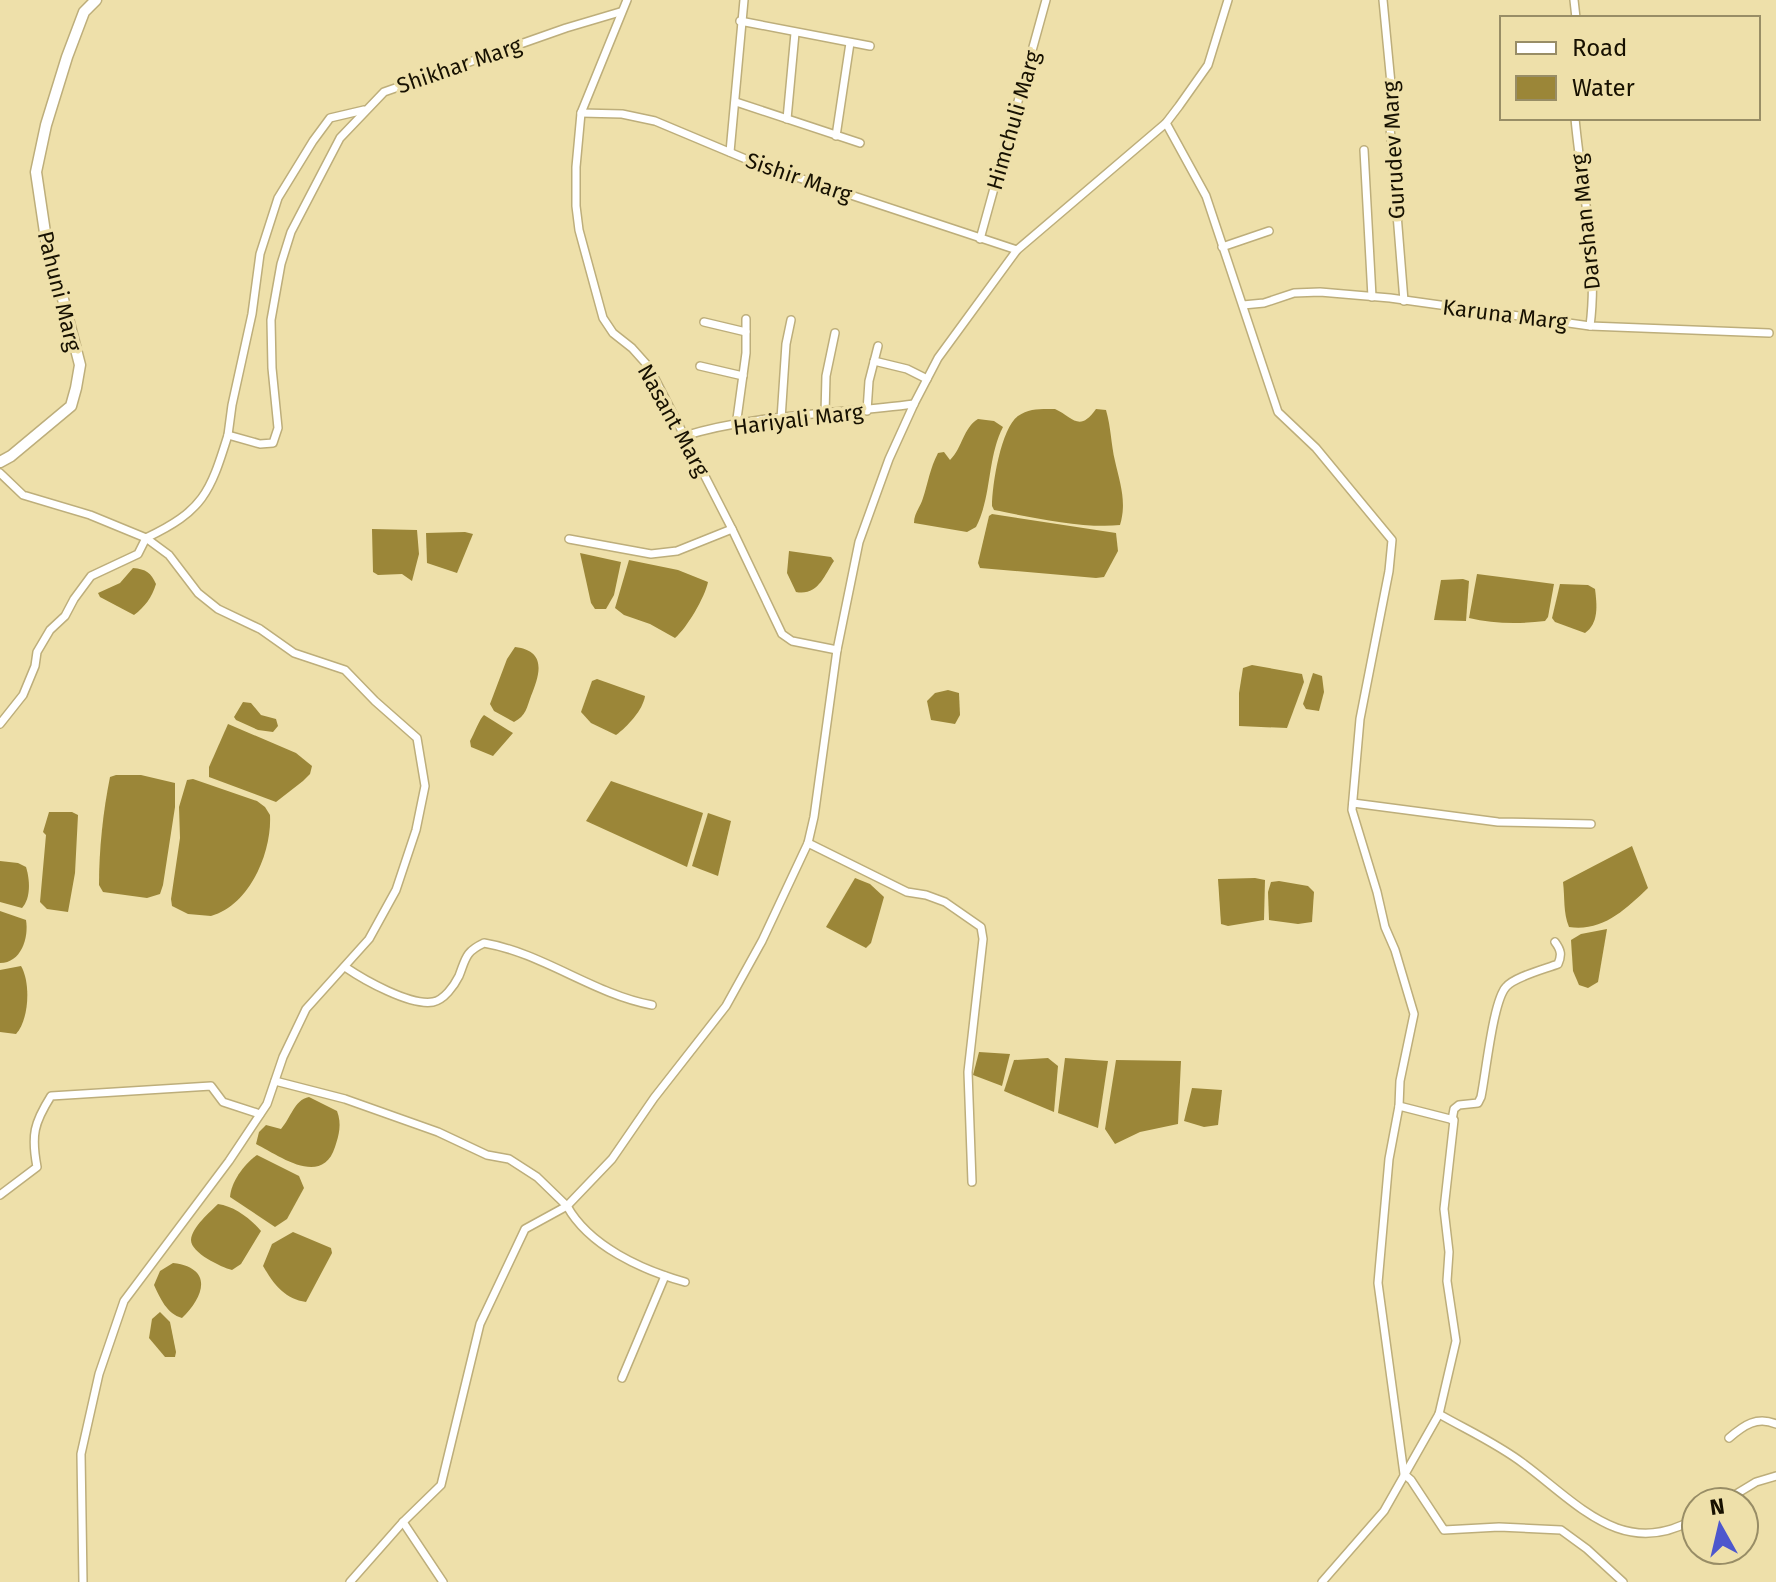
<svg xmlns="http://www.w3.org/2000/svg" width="1776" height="1582" font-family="'Fira Sans',sans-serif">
  <rect width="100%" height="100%" fill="#eee0aa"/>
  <g fill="#9b8638">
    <path d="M1055,409C1073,417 1079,433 1096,409L1106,410C1111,427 1111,444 1115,461C1120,483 1127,502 1120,525C1085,529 1029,517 994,510L992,506C992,485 1001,428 1018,416C1029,408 1042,409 1055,409Z"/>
    <path d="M978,419L994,421L1003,427C987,458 992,496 976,527L967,532L914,523C914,513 920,508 923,498C928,483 930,468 938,453L944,452L950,460C963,447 963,428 978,419Z"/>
    <path d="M992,514L1116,533L1118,551L1104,577L1096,578L980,568L978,563L989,516Z"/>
    <path d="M372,529L417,530L419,554L412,581L402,574L378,575L373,572Z"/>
    <path d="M465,532L473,534L457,573L427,563L426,533Z"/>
    <path d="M789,551L831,557L834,561C824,576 818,596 796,592L787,573Z"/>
    <path d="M580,553L621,562L614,595L606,609H595L591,603Z"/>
    <path d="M629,560L678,570L708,582C705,597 687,628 675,638L650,624L624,615L615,608Z"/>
    <path d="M133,568C146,569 151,573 156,584C152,597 145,607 134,615L100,597L98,593L120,583Z"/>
    <path d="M1477,574L1554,584L1548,617L1545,621C1521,624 1493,624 1469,618Z"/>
    <path d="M1463,579L1469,581L1466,621L1434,620L1441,580Z"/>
    <path d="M1560,584L1588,585L1595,589C1597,605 1599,623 1585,633L1555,622L1552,618Z"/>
    <path d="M515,647C547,651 540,674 531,696C527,707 526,716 514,722L494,711L490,704L507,659Z"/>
    <path d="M1252,665L1302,674L1304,682L1287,728L1239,726V693L1243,668Z"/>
    <path d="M1313,673L1322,676L1324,692L1319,711L1306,709L1303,704Z"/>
    <path d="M597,679L645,696C643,710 627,727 616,735L591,723L581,712L592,681Z"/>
    <path d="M948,690L959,693L960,715L955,724L931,720L927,701L935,693Z"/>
    <path d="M243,702L251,703L261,715L276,719L278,726L273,732L258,730L236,720L234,717Z"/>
    <path d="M484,715L513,733L493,756L471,747L470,741C474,734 480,718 484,715Z"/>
    <path d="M228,724L296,753L312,766L310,774L303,781L276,802L209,777V767Z"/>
    <path d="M116,775H141L175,783V807L163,885L160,894L147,898L103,892L99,885C99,849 103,812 110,777Z"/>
    <path d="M193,779L257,801L265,807L270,815C272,852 250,905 211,916L188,914L172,906L171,899L180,838L179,807L187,780Z"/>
    <path d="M611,781L703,813L687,867L586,821Z"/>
    <path d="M49,812H72L78,815L75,873L68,912L47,909L40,902L46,835L43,832Z"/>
    <path d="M708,813L731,821L718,876L692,866Z"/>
    <path d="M1632,846L1648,888C1625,910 1602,932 1569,927C1563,912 1565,898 1563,882Z"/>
    <path d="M0,861L18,863L26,867C30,880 31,898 22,908L0,902Z"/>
    <path d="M855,878L870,884L884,897L871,943L866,948L826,927Z"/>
    <path d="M1255,878L1265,880L1264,920L1228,926L1221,924L1218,879Z"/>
    <path d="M1279,881L1308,886L1314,892L1312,922L1298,924L1269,920L1268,892L1271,882Z"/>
    <path d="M0,911L26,920C29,938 21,963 0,963Z"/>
    <path d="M1607,929L1598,982L1588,988L1579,985L1573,971L1571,940L1581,934Z"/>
    <path d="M21,966C31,983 29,1020 16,1034L0,1032V970Z"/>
    <path d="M979,1052L1010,1054L1002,1086L973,1075Z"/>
    <path d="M1048,1058L1058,1066L1054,1112L1004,1091L1014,1060Z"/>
    <path d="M1065,1058L1108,1061L1098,1128L1058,1113Z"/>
    <path d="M1116,1060L1181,1061L1178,1124L1140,1132L1115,1144L1105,1129Z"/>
    <path d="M1192,1088L1222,1090L1218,1125L1204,1127L1184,1121Z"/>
    <path d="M309,1097L337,1111C342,1124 339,1135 335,1147C322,1188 278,1155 256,1144L259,1132L266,1125L281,1129C291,1118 294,1100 309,1097Z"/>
    <path d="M257,1155L299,1176L304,1188L287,1219L275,1227L230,1197C231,1182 244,1164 257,1155Z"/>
    <path d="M218,1204C234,1206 251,1219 261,1231L241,1264L232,1270C221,1267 191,1253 191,1240C192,1227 210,1212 218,1204Z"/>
    <path d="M293,1232L331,1248L332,1253L306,1302C284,1299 273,1283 263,1266L272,1244Z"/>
    <path d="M173,1263C214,1268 204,1297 182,1318C167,1314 160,1298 154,1285L160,1271Z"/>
    <path d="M160,1312L170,1322L176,1352L175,1357H165L149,1338L152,1319Z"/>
  </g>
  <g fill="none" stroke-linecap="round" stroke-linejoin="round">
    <defs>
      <g id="street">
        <path d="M627,0L581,113L576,167V206L579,230L603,318L613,333L632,348L649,367L732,529L782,634L792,641L837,650"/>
        <path d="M1383,0L1392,94L1390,127L1404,301"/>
        <path d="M1574,0L1576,18"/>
        <path d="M740,21L870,46"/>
        <path d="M736,102L860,143"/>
        <path d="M581,113L622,114L655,121L760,165L1017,250"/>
        <path d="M1575,118C1581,187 1599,256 1590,326"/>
        <path d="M787,119L795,33"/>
        <path d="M1166,123L1206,196L1278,412L1316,448L1392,540L1389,571L1360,719L1352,810L1377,892L1385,927L1395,950L1414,1014L1400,1081L1399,1106L1389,1159L1378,1283L1404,1474L1411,1480L1444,1530L1499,1527L1561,1530L1587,1549L1623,1582"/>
        <path d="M836,136L850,43"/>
        <path d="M1364,150L1372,297"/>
        <path d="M730,152L744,0"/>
        <path d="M980,239L1046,0"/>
        <path d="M1222,247L1269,231"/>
        <path d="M1243,305L1264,303L1294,293L1320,292L1390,298L1590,326L1769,333"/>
        <path d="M704,322L746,332"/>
        <path d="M874,361L907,369L927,379"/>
        <path d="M700,366L743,376"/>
        <path d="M867,411L869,381L878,346"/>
        <path d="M825,414L826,376L835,333"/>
        <path d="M781,419L786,344L791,320"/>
        <path d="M736,426L746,353V319"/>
        <path d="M228,435L232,405L252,314L260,254L278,198L313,141L330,118L364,110"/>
        <path d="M684,436C754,414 840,414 914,404"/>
        <path d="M0,473L23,495L90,515L146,538L169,555L198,593L218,609L260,629L294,653L345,670L375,701L417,738L425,786L416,830L396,890L369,939L306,1009L283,1057L267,1104L229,1161L124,1301L99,1374L81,1454L83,1582"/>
        <path d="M146,538C203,511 210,493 228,435L260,444L273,443L278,428L272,368L271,320L281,264L291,232L340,138L384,92L566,28L620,12"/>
        <path d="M569,539L651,554L677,551L732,529"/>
        <path d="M0,724L23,695L35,666L37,652L50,630L65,616L74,599L91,576L138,554L146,538"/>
        <path d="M1353,803L1498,822L1591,824"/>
        <path d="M808,843L907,892L926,895L945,902L981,927L983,939L968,1072L972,1182"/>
        <path d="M345,967C364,980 410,1006 433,1002C444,1000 454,986 459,976C466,958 465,952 484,943C543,953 593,994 652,1005"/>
        <path d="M275,1081L345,1099L438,1132L487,1155L509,1159L537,1177L567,1206L612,1159L654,1098L726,1006L762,941L808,843L814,817L837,650L859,542L889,459L914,404L938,358L1017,250L1166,123L1179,106L1208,65L1228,0"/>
        <path d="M1452,1120L1454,1109L1459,1105L1478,1103L1481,1097C1486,1073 1493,1001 1506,987C1514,977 1545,969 1558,964C1562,955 1561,950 1555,942"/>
        <path d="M0,1195L37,1167C31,1135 34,1123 51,1096L211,1086L223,1102L260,1114"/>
        <path d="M622,1378L665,1276"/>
        <path d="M1439,1414C1467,1430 1498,1444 1524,1464C1578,1504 1624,1561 1696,1518"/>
        <path d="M1729,1438C1744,1425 1757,1416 1776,1424"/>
        <path d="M1723,1502L1756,1482L1776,1476"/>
        <path d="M403,1522L443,1582"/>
        <path d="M350,1582L403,1522L441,1485L480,1324L525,1229L567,1206C589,1246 642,1270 685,1282"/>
        <path d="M1322,1582L1384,1511L1439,1414L1456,1341L1447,1281L1449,1252L1444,1209L1454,1120L1399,1106"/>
      </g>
      <path id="secondary" d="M0,462L11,456L71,406L76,388L80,365L63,299L50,266L36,172L46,125L67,57L84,12L96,0"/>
    </defs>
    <use href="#street" stroke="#bdae7b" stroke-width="10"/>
    <use href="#secondary" stroke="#bdae7b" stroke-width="13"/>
    <use href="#street" stroke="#fff" stroke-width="7"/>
    <use href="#secondary" stroke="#fff" stroke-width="10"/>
  </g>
  <g text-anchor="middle" stroke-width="7" stroke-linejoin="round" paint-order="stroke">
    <g font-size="22" fill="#171101" stroke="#eee0aa">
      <text transform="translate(459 65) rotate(-19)" y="8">Shikhar Marg</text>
      <text transform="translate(1013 120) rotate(-74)" y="8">Himchuli Marg</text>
      <text transform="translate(1393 150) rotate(-93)" y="8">Gurudev Marg</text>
      <text transform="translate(799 177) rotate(19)" y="8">Sishir Marg</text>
      <text transform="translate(1585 222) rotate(-96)" y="8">Darshan Marg</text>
      <text transform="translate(60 291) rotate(76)" y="8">Pahuni Marg</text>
      <text transform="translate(1505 314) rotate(7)" y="8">Karuna Marg</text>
      <text transform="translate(798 419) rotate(-7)" y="8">Hariyali Marg</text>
      <text transform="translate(674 420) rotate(61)" y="8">Nasant Marg</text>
    </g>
  </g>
  <rect x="1500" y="16" width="260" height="104" fill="#eee0aa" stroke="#988d66" stroke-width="2"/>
  <rect x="1516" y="42" width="40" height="12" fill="#ffffff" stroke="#988d66" stroke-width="2"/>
  <text x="1572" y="56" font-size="24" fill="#171101">Road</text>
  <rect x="1516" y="76" width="40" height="24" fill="#9b8638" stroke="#988d66" stroke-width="2"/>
  <text x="1572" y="96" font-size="24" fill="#171101">Water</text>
  <g transform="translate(1720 1526) rotate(352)"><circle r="38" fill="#eee0aa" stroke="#988d66" stroke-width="2"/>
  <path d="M0-6L14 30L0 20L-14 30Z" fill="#4d57cd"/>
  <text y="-12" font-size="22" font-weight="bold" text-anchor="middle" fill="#171101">N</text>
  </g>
</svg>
